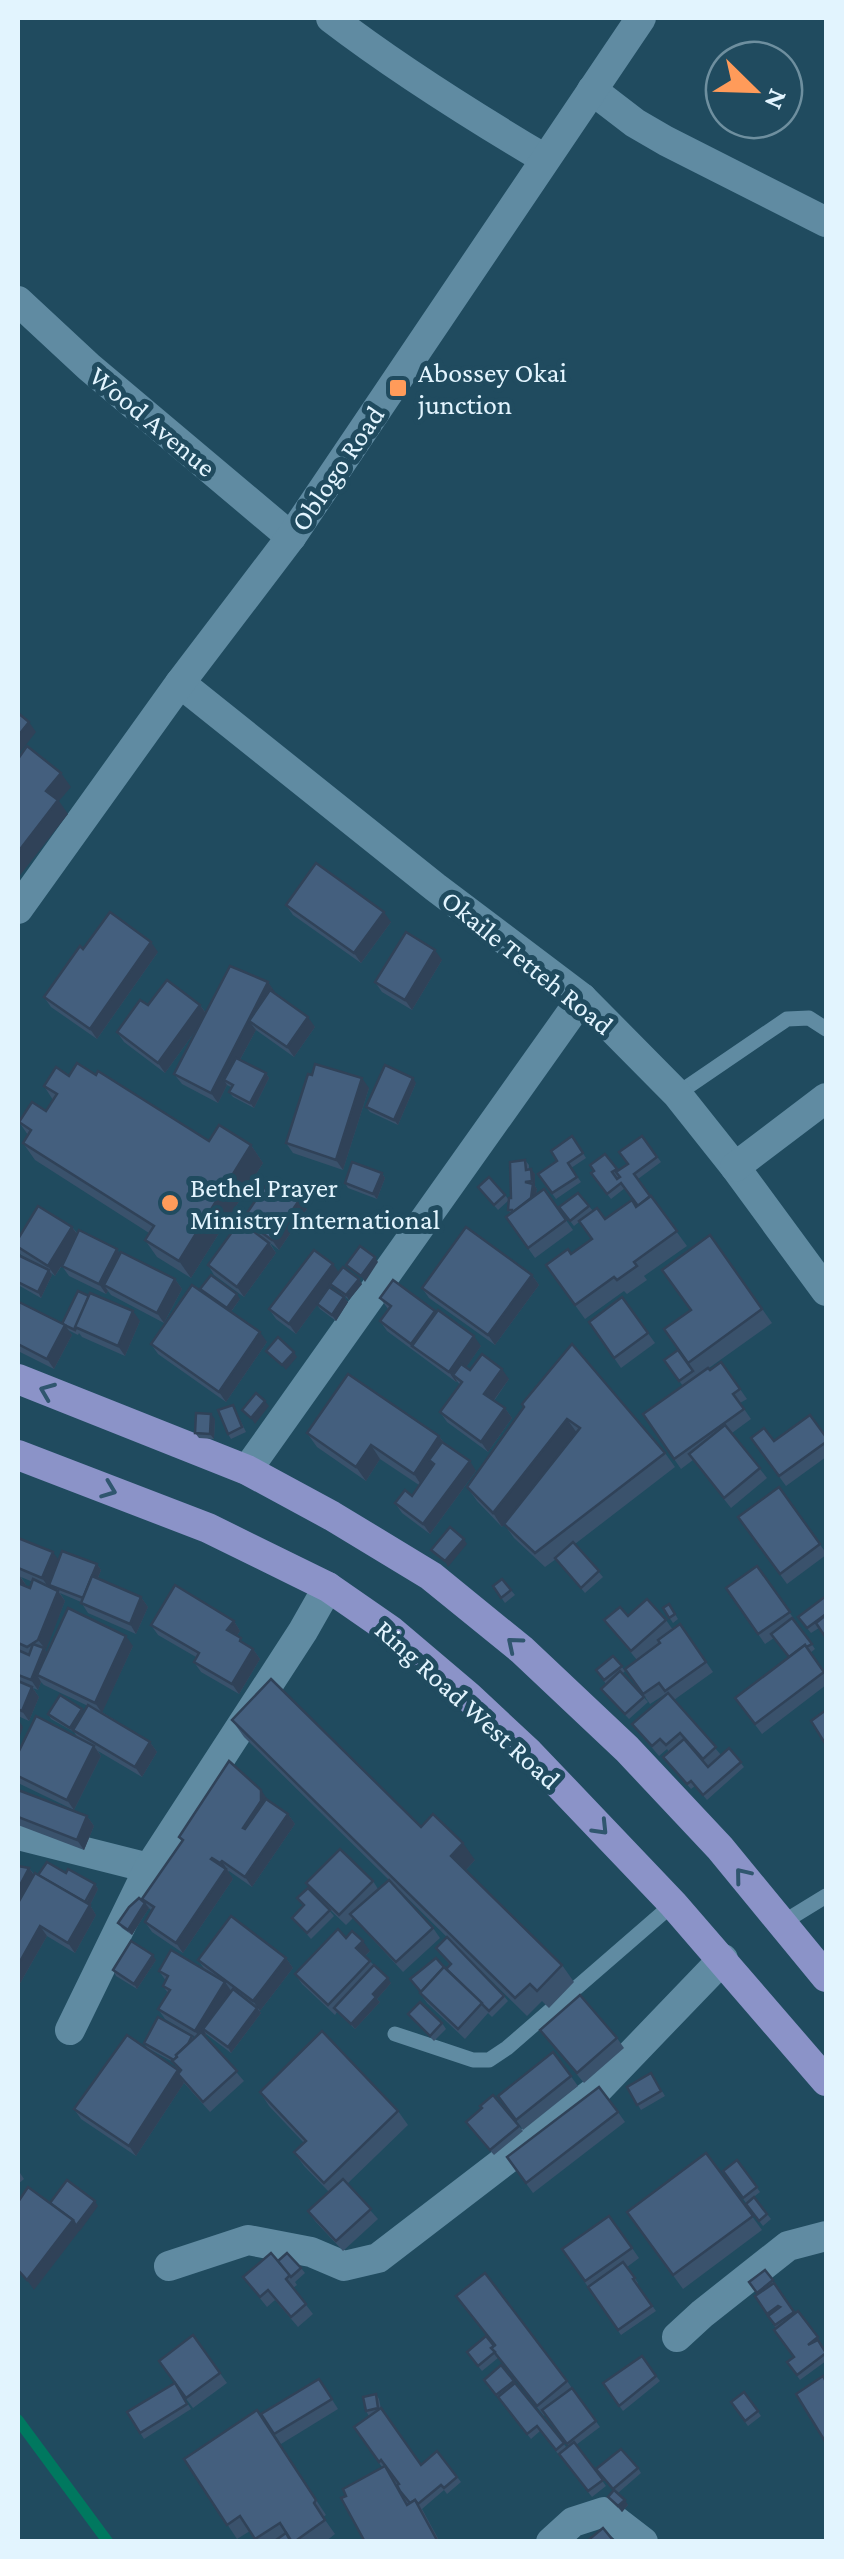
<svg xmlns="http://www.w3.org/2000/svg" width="844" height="2559" font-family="'Crimson Pro',serif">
  <rect width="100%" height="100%" fill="#204b5f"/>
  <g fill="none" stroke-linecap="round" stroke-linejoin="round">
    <path stroke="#00785f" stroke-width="11" d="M18,2420L108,2542"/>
    <g stroke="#608ba2" stroke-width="15">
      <path d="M677,1094L787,1019L809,1018L826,1029"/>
      <path d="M782,1923L826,1896"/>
      <path d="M395,2034L473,2060H489L507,2048L673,1904"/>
    </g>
    <g stroke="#608ba2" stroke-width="30">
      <path d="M331,18C399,70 471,115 545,159"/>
      <path d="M592,90L635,123L666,141L826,222"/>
      <path d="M18,301L89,367L291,537"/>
      <path d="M180,683L435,887L582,998L677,1094L735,1167L826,1291"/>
      <path d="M735,1167L826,1098"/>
      <path d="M247,1470L582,998"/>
      <path d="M18,1835L149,1868"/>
      <path d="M70,2030L149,1868L303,1631L328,1587"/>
      <path d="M169,2266L248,2240L311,2252L344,2266L378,2258L597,2090L723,1959"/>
      <path d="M677,2337L702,2314L788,2246L826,2236"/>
      <path d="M551,2542L573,2522L604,2512L643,2542"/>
    </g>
    <path stroke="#608ba2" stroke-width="30" d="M18,909L180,683L291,537L641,18"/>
    <g stroke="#8b93c8" stroke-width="30">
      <path d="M18,1379L247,1470L332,1516L431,1576L522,1650L627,1749L720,1848L826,1977"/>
      <path d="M18,1455L208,1528L328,1587L390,1630L469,1697L529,1753L673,1904L826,2081"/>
    </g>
  </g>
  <g fill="#3a526c" fill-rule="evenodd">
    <path d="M286,905L391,922L361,963L293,915Z"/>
    <path d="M158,952L97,1039L51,1007L44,997Z"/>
    <path d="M442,960L412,1010L382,992L375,982Z"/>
    <path d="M268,982L275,993L315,1027L294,1057L256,1030L240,1060L266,1073L269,1078L254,1108L233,1097L229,1092L231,1087L227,1085L218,1103L182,1084L174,1074L199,1026L165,1073L124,1042L117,1032L148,1005H200L206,1013Z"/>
    <path d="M312,1075L369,1088L343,1170L293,1153L286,1143Z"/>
    <path d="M69,1076L209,1141L251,1145L263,1163L191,1278L157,1257L145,1240L149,1233L35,1160L23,1143L28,1135L19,1122L46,1111L53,1100L44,1086Z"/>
    <path d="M416,1083L398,1125L370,1112L366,1107Z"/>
    <path d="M572,1136L586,1158L571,1168L581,1182L556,1199L538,1174L557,1161Z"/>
    <path d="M642,1136L661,1162L638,1179L687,1246L644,1276L647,1280L627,1294L624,1291L585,1319L546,1265L571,1254L591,1239L579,1222L574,1226L559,1207L578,1193L593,1211L605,1219L638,1206L625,1188L611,1199L591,1173L605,1154L618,1171L628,1164Z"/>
    <path d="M525,1160L529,1165V1169L535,1174V1186L537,1189L536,1195L544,1189L573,1230L535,1258L506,1217L511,1213L508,1210L509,1200L498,1210L478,1187L505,1195L509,1200L511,1198Z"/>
    <path d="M382,1173L385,1178L377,1199L348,1188L345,1183Z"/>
    <path d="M307,1209L279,1250L270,1243L276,1253L244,1297L214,1275L208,1265L249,1228L243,1219Z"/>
    <path d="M72,1227L78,1234L117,1249L120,1254L175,1279L182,1289L164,1323L111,1295L108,1291L106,1294L69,1276L62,1266L63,1264L55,1276L51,1273L52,1275L41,1298L18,1285V1255L35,1263L21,1255L18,1250V1239Z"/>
    <path d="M710,1235L772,1323L709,1368L710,1370L721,1362L747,1399L740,1403L751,1419L732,1433L767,1478L731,1508L693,1460L681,1469L643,1414L683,1386L664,1360L678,1350L697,1376L664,1329L691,1310Z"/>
    <path d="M339,1272L362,1284L349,1300L332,1286L330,1288L344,1297L348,1302L336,1321L320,1309L317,1305L296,1334L276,1319L269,1309Z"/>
    <path d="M532,1275L539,1285L495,1345L429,1298L422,1288Z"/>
    <path d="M202,1292L240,1299L231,1312L267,1342L226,1402L158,1354L151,1344Z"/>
    <path d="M622,1297L655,1343L621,1368L589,1322Z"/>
    <path d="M380,1298L436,1313L481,1346L466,1367L470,1370L509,1379L494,1401L505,1408L512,1418L488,1452L447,1422L440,1412L460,1385L457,1381L456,1382L387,1331L380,1321L388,1309Z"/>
    <path d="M18,1305L62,1324L140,1321L125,1356L82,1337L79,1333L78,1335L68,1330L72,1335L54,1369L18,1351Z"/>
    <path d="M522,1404L665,1453L675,1467L575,1544L603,1577L585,1593L556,1559L545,1567L514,1538L504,1524L502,1527L477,1501L467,1487L524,1407Z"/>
    <path d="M233,1405L246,1432L231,1439L228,1434Z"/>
    <path d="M215,1419L214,1439L199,1438L195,1433Z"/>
    <path d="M307,1433L439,1436L445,1444L476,1471L430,1534L402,1513L395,1503L412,1496L419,1485L380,1459L366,1481L317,1447Z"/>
    <path d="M826,1437V1457L786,1486L751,1438L774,1441Z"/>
    <path d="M779,1487L826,1553V1555L787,1584L738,1517Z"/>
    <path d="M18,1538L59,1560L97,1564L101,1570L98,1578L141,1597L148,1607L136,1634L88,1613L81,1602L60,1593L65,1601L45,1650L47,1653L133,1646L102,1712L150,1742L157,1752L142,1777L98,1751L101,1756L74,1810L18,1783V1753L78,1738L74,1732L51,1719L48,1714L82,1709L84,1712L88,1706L44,1685L41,1682L38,1690L33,1688L39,1697L29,1721L18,1716ZM21,1577L33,1582L30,1588L26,1586V1585Z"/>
    <path d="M757,1566L815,1649L810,1653L826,1675V1685L762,1734L735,1698L789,1658L774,1638L765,1644L726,1588Z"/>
    <path d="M502,1579L515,1595L505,1603L493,1586Z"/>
    <path d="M826,1596L819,1628L811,1633L798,1617Z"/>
    <path d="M669,1604L678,1619L673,1623L663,1608Z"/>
    <path d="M628,1616L666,1620L673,1630L680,1624L713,1672L674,1700L721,1755L729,1748L744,1767L707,1800L695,1786L691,1789L667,1762L669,1752L667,1749L659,1756L632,1724L667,1693L650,1704L625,1669L637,1660L604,1620Z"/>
    <path d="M234,1621L240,1631L237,1636L245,1645L253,1649L260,1659L239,1694L201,1672L194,1662L196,1657L158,1635L151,1625Z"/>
    <path d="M613,1656L625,1671L622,1674L648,1702L629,1719L601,1689L606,1684L596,1670Z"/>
    <path d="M232,1720L421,1827L475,1860L466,1870L562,1965L574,1982L549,2008L542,2001L527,2016L244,1737Z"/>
    <path d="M18,1790L87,1816L94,1826L84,1850L18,1825Z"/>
    <path d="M268,1800L288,1814L295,1824L252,1887L229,1871L228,1872L233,1879L183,1953L152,1932L145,1922L152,1911L149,1908L132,1935L122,1928L118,1923L142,1899L182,1842L179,1837Z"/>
    <path d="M18,1866L29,1868L34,1874L38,1875L66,1873L95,1884L98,1889L90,1905L96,1915L75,1953L47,1936L18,1987Z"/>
    <path d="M373,1881L378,1889L433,1928L440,1938L403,1972L353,1918L346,1925L324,1904L334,1916L311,1939L292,1918L303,1906L297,1898L312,1892L306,1883Z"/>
    <path d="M346,1938L370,1951L365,1956L391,1983L377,1999L380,2002L355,2029L337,2012L335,2015L302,1984L295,1974Z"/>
    <path d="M436,1948L504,1996L508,2001L492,2017L488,2013L465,2039L427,2003L420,1993L448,1971L450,1965Z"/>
    <path d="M286,1958L293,1968L260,2011H259L261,2013L231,2053L206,2034L205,2036L244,2081L210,2112L184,2083L136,2156L81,2119L74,2109L178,2070L173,2062L147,2048L144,2043L192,2036L194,2039L195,2037L165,2019L158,2009L168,1993L163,1986L166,1981L159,1971L205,1970L198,1960Z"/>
    <path d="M156,1960L137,1989L116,1976L113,1970Z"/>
    <path d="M408,2014L442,2023L446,2029L434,2041Z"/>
    <path d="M540,2030L617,2038L624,2048L584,2083Z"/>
    <path d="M553,2052L578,2086L523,2130L498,2096Z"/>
    <path d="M651,2073L665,2096L641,2110L627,2087Z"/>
    <path d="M260,2092L398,2111L408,2125L347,2184L378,2219L343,2251L315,2221L308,2211L329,2192L304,2166L294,2152L304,2143L269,2106Z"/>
    <path d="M493,2095L523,2131L494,2155L469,2127Z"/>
    <path d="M618,2112L625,2122L533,2193L507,2157Z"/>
    <path d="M706,2153L762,2230L683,2289L627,2212Z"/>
    <path d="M737,2160L760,2192L746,2203L723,2171Z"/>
    <path d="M18,2170L24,2179L18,2184Z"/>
    <path d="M754,2197L771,2219L763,2226L746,2204Z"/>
    <path d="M632,2248L639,2258L627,2267L638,2283L637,2284L656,2311L621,2335L562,2249Z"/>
    <path d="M301,2268L305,2273L295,2282L297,2285L293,2288L313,2314L298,2327L275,2300L267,2307L243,2277Z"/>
    <path d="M765,2270L795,2314L798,2311L826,2351V2361L800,2380L787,2362L794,2357L755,2296L758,2294L749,2282Z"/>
    <path d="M193,2335L227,2383L193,2408L178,2388L191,2409L144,2439L127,2412L175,2383Z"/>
    <path d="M486,2336L567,2381L600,2427L576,2445L606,2486L592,2497L540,2431L531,2439L484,2380L501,2365L567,2448L569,2446L545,2415L544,2416L498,2358L482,2371L467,2352Z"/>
    <path d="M656,2376L660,2381L623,2411L603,2383Z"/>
    <path d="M319,2379L338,2409L281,2444L261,2414Z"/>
    <path d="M744,2392L761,2416L748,2426L731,2402Z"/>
    <path d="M376,2394L379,2399L381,2409L421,2465L437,2451L461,2482L447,2494L444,2490L422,2509L440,2542H365L382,2467L354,2427L369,2416L366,2411Z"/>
    <path d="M257,2410L326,2515L323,2517L335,2534L325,2542H257L250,2531L237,2539L184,2459Z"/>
    <path d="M638,2468L641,2473L618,2493L628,2505L622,2512L608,2497L614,2490L596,2469Z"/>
  </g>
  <g fill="#304258">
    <path d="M29,722L36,732L18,755V736Z"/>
    <path d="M61,773L71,787L59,801L68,814L18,878V852L46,791Z"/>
    <path d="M384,912L391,922L361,963L354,953Z"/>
    <path d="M151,942L158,952L97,1039L90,1029Z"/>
    <path d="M435,950L442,960L412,1010L405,1000Z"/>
    <path d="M268,982L275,992L257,1026L249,1021L256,1030L228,1082L224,1080L227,1085L218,1103L211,1093Z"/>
    <path d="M200,1005L207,1015L165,1073L158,1063Z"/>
    <path d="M308,1017L315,1027L294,1057L287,1047Z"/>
    <path d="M266,1073L269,1078L254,1108L250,1103Z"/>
    <path d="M362,1078L369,1088L343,1170L336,1160Z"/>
    <path d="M413,1078L416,1083L398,1125L394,1120Z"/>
    <path d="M251,1145L263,1163L191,1278L179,1261Z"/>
    <path d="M531,1169L535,1174V1186L537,1189L534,1211L530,1206L533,1184L532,1181Z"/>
    <path d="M382,1173L385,1178L377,1199L373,1194Z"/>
    <path d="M300,1199L307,1209L279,1250L272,1240Z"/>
    <path d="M72,1227L79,1237L55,1276L48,1266Z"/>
    <path d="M269,1243L276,1253L244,1297L237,1287Z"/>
    <path d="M117,1249L124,1259L104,1285L108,1291L106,1294L99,1284Z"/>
    <path d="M375,1257L378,1262L365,1282L361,1276Z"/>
    <path d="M333,1264L340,1274L296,1334L289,1324Z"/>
    <path d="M49,1270L52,1275L41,1298L38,1292Z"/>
    <path d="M532,1275L539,1285L495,1345L488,1335Z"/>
    <path d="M175,1279L182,1289L164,1323L157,1313Z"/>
    <path d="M359,1279L362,1284L349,1300L346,1295Z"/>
    <path d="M237,1294L240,1299L230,1313L227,1308Z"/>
    <path d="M344,1297L348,1302L336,1321L332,1315Z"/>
    <path d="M133,1311L140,1321L125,1356L118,1346Z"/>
    <path d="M65,1325L72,1335L54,1369L47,1359Z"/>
    <path d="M260,1332L267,1342L226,1402L219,1392Z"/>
    <path d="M474,1336L481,1346L458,1379L453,1375L457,1381L456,1382L449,1372Z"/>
    <path d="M294,1352L297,1357L286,1370L282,1365Z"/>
    <path d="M502,1369L509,1379L491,1404L484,1394Z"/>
    <path d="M265,1401L269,1406L255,1424L251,1418Z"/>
    <path d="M505,1408L512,1418L488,1452L481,1442Z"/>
    <path d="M211,1414L215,1419L214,1439L210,1434Z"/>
    <path d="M567,1419L577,1433L502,1527L493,1513Z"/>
    <path d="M439,1436L449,1450L429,1460L436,1469L423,1488L414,1474Z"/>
    <path d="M371,1445L380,1459L366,1481L356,1467Z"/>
    <path d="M470,1461L476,1471L430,1534L423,1524Z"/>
    <path d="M464,1539L467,1544L448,1567L445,1561Z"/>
    <path d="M53,1552L60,1562L49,1588L42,1578Z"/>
    <path d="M97,1564L101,1570L88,1604L84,1599Z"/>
    <path d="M19,1575L26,1585L23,1593L18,1585Z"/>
    <path d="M58,1591L65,1601L46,1650L38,1640Z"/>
    <path d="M141,1597L148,1607L136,1634L130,1624Z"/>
    <path d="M234,1621L240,1631L234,1640L227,1630Z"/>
    <path d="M126,1636L133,1646L102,1713L95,1703Z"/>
    <path d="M44,1648L51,1658L37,1675L41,1682L38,1690L31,1680Z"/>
    <path d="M253,1649L260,1659L239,1694L232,1684Z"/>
    <path d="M32,1687L39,1697L29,1721L22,1711Z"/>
    <path d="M82,1709L86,1714L74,1733L70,1728Z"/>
    <path d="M18,1719L23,1727L18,1742Z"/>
    <path d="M150,1742L157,1752L142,1777L135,1767Z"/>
    <path d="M94,1746L101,1756L74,1810L67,1800Z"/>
    <path d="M261,1790L268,1800L250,1838L243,1828Z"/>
    <path d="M288,1814L295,1824L252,1887L245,1877Z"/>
    <path d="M87,1816L94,1826L84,1850L77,1840Z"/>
    <path d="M463,1843L475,1860L463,1873L451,1856Z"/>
    <path d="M222,1861L233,1879L183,1953L176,1943L225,1870L220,1863Z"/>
    <path d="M29,1868L36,1878L18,1911V1889Z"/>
    <path d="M95,1884L98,1889L90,1905L96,1915L75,1953L68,1943Z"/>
    <path d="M145,1903L149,1908L132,1935L128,1930Z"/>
    <path d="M40,1926L47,1936L18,1987V1965Z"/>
    <path d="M363,1941L370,1951L363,1958L356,1948Z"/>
    <path d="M153,1955L156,1960L137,1989L134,1984Z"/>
    <path d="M286,1958L293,1968L260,2011L253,2001Z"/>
    <path d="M388,1978L391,1983L377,1999L380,2002L355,2029L351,2024L373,1994Z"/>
    <path d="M225,1982L232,1992L203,2029L206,2034L202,2041L195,2031Z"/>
    <path d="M257,2008L261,2013L231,2053L228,2047Z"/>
    <path d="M178,2070L185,2080L178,2074L184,2083L136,2156L129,2146Z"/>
    <path d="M95,2201L98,2206L80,2231L76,2226Z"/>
    <path d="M73,2220L80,2230L34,2290L27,2280Z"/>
    <path d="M625,2500L628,2505L622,2512L618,2506Z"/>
  </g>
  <g fill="#445f7e" stroke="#304258" stroke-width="2.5">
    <path d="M18,713L29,722L18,736Z"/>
    <path d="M27,746L61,773L46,791L58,800L18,852V759Z"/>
    <path d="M316,863L384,912L354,953L286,905Z"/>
    <path d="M110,912L151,942L90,1029L44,997L80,946L83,949Z"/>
    <path d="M406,932L435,950L405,1000L375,982Z"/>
    <path d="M230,966L268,982L211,1093L174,1074Z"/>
    <path d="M167,980L200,1005L158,1063L117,1032L140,1000L148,1005Z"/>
    <path d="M270,990L308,1017L287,1047L249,1021Z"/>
    <path d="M236,1058L266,1073L250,1103L229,1092L233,1085L224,1080Z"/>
    <path d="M77,1063L96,1075L98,1071L209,1141L219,1125L251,1145L179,1261L145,1240L154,1226L23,1143L31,1130L19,1122L32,1102L46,1111L57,1094L44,1086L56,1067L69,1076Z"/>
    <path d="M315,1064L362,1078L336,1160L286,1143L308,1074L312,1075Z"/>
    <path d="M385,1065L413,1078L394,1120L366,1107Z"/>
    <path d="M572,1136L583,1153L568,1163L577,1177L552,1193L538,1174L557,1161L551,1151Z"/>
    <path d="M642,1136L657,1157L634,1174L650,1196L638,1206L621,1183L607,1194L591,1173L594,1171L590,1165L605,1154L617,1169L612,1172L617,1179L620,1177L616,1172L628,1164L619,1152Z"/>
    <path d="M525,1160L526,1170L531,1169L532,1181L525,1182L533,1184L531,1198L512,1213V1210H508L509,1198H511L510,1162Z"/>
    <path d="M352,1162L382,1173L373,1194L345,1183Z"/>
    <path d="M489,1177L505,1195L494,1205L478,1187Z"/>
    <path d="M270,1179L300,1199L272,1240L243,1219Z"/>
    <path d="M544,1189L566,1220L528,1248L506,1217Z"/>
    <path d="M578,1193L589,1206L570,1221L559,1207Z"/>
    <path d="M651,1196L677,1231L634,1262L637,1266L617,1280L614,1277L575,1305L546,1265L568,1249L571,1254L592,1239L579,1221L597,1208L605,1219L632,1200L636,1207Z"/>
    <path d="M38,1206L72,1227L48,1266L18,1247V1239Z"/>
    <path d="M240,1221L269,1243L237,1287L208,1265Z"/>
    <path d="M466,1227L532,1275L488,1335L422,1288Z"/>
    <path d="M79,1230L117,1249L99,1284L62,1266Z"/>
    <path d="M710,1235L762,1309L688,1363L664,1329L691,1310L662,1270Z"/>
    <path d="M360,1246L375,1257L361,1276L346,1265Z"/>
    <path d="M314,1250L333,1264L289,1324L269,1309Z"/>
    <path d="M121,1252L175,1279L157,1313L104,1285Z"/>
    <path d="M18,1255L49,1270L38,1292L18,1282Z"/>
    <path d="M343,1267L359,1279L346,1295L330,1284Z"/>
    <path d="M211,1275L237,1294L227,1308L200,1289Z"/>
    <path d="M393,1280L435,1311L411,1344L380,1321L391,1306L380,1298Z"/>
    <path d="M192,1285L260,1332L219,1392L151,1344Z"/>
    <path d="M329,1287L344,1297L332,1315L317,1304Z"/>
    <path d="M78,1291L89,1296L75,1330L62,1324Z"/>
    <path d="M90,1293L133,1311L118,1346L75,1327Z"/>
    <path d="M622,1297L648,1333L614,1358L589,1322Z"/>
    <path d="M19,1302L65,1325L47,1359L18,1344Z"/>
    <path d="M438,1310L474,1336L449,1372L412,1346Z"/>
    <path d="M278,1337L294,1352L282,1365L266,1351Z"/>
    <path d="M572,1344L665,1453L535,1553L504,1524L580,1428L567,1419L493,1513L467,1487L524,1407L522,1404Z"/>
    <path d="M678,1350L693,1371L679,1381L664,1360Z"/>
    <path d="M482,1354L502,1369L484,1394L505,1408L481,1442L440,1412L462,1382L453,1375L461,1364L470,1370Z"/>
    <path d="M721,1362L740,1389L733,1394L744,1409L674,1459L643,1414L708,1368L710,1370Z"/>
    <path d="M348,1374L439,1436L414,1474L371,1445L356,1467L307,1433Z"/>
    <path d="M256,1393L265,1401L251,1418L242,1410Z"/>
    <path d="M233,1405L242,1427L228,1434L218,1410Z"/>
    <path d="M196,1413L211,1414L210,1434L195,1433Z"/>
    <path d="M810,1415L826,1437V1442L779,1476L751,1438L764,1428L774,1441Z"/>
    <path d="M725,1425L760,1468L724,1498L689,1454Z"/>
    <path d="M442,1442L470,1461L423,1524L395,1503L405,1490L412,1496L434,1464L429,1460Z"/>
    <path d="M779,1487L820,1544L780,1574L738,1517Z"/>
    <path d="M450,1527L464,1539L445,1561L431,1550Z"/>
    <path d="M18,1538L53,1552L42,1578L18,1568Z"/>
    <path d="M573,1542L599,1571L581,1588L555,1558Z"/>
    <path d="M62,1551L97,1564L83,1598L49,1585Z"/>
    <path d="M757,1566L790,1612L758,1634L726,1588Z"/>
    <path d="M92,1576L141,1597L130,1624L81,1603Z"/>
    <path d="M33,1579L58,1591L38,1640L27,1647L18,1643V1583L30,1588Z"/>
    <path d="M502,1579L511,1590L501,1598L493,1586Z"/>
    <path d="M175,1585L234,1621L227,1630L241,1638L240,1641L253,1649L232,1684L194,1662L199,1653L151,1625Z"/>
    <path d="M826,1596V1614L807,1628L798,1617Z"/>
    <path d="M647,1599L666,1620L631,1651L604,1620L620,1607L628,1616Z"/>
    <path d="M669,1604L675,1614L669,1618L663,1608Z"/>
    <path d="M68,1608L126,1636L95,1703L37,1675Z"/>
    <path d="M826,1615V1638L816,1623Z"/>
    <path d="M792,1618L812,1644L806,1647L805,1645L789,1657L771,1634Z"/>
    <path d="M680,1624L706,1662L665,1691L659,1683L643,1694L625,1669L660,1643L658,1640Z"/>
    <path d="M33,1644L44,1648L31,1680L18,1675V1650L29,1655Z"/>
    <path d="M805,1645L824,1672L755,1724L735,1698Z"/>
    <path d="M613,1656L622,1666L604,1680L596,1670Z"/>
    <path d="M620,1671L644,1697L625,1714L601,1689Z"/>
    <path d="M271,1679L421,1827L433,1814L463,1843L451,1856L562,1965L537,1991L530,1984L515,1998L232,1720Z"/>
    <path d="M18,1681L32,1687L22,1711L18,1709Z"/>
    <path d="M668,1693L716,1747L703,1759L680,1733L666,1745L660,1739L652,1746L632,1724Z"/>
    <path d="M60,1695L82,1709L70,1728L48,1714Z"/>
    <path d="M88,1705L150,1742L135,1767L73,1730Z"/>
    <path d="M826,1710V1745L811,1721Z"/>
    <path d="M36,1716L94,1746L67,1800L18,1776V1753Z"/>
    <path d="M684,1739L708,1767L729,1748L741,1762L703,1795L691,1781L687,1784L663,1757Z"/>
    <path d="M229,1761L261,1790V1801L243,1828L245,1829L266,1799L288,1814L245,1877L222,1861L220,1863L212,1858L211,1859L226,1869L176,1943L145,1922L154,1907L142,1899L183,1840L179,1837Z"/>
    <path d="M18,1790L87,1816L77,1840L18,1817Z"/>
    <path d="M340,1849L373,1881L339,1915L306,1883Z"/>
    <path d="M47,1862L66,1873L68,1869L95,1884L85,1902L38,1875Z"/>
    <path d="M18,1866L29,1868L18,1889Z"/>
    <path d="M35,1873L90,1905L68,1943L40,1926L18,1965V1903Z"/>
    <path d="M389,1880L433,1928L396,1962L350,1914Z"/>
    <path d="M308,1888L330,1910L307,1933L292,1918L304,1905L297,1898Z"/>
    <path d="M139,1898L145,1903L128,1930L118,1923L129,1907Z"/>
    <path d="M231,1916L286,1958L253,2001L198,1960Z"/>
    <path d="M338,1929L346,1938L352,1931L363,1941L356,1948L370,1961L328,2005L295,1974Z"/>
    <path d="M447,1937L504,1996L489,2011L446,1969L451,1964L436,1948Z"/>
    <path d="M131,1941L153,1955L134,1984L113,1970Z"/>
    <path d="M171,1950L225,1982L195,2031L158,2009L170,1990L163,1986L168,1976L159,1971Z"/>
    <path d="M436,1958L444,1967L421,1992L410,1979Z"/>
    <path d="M374,1965L388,1978L373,1994L376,1997L351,2024L334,2008Z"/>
    <path d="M444,1967L482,2003L458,2029L420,1993Z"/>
    <path d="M233,1989L257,2008L228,2047L203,2029Z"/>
    <path d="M580,1995L617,2038L577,2073L540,2030Z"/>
    <path d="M420,2002L442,2023L430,2036L408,2014Z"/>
    <path d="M158,2017L192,2036L188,2044L176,2055L177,2057L174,2060L144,2043Z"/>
    <path d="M322,2031L398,2111L324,2183L294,2152L306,2141L260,2092Z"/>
    <path d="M201,2032L237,2071L203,2102L178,2074L181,2070L172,2061L177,2057L176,2055Z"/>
    <path d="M127,2035L178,2070L129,2146L74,2109Z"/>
    <path d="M553,2052L571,2076L516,2120L498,2096Z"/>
    <path d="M651,2073L661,2091L637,2105L627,2087Z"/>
    <path d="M599,2087L618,2112L526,2183L507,2157Z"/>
    <path d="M493,2095L519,2126L490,2150L466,2122L482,2108L480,2106Z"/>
    <path d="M706,2153L753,2216L673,2275L627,2212Z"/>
    <path d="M737,2160L757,2187L743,2198L723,2171Z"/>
    <path d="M343,2179L371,2209L336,2241L308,2211Z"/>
    <path d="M67,2180L95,2201L76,2226L73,2220L50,2203Z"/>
    <path d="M28,2187L73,2220L27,2280L18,2270V2202Z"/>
    <path d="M754,2197L767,2214L759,2221L746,2204Z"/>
    <path d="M609,2216L632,2248L585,2281L562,2249Z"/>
    <path d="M271,2253L290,2275L286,2279L306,2304L291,2317L268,2290L260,2297L243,2277Z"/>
    <path d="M287,2253L301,2268L291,2277L278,2261Z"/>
    <path d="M623,2262L635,2278L633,2279L652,2306L618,2330L588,2287Z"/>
    <path d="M765,2270L773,2280L757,2293L749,2282Z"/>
    <path d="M485,2273L567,2381L537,2406L491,2348L495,2345L456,2296Z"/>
    <path d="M774,2283L794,2312L775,2325L768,2316L780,2307L778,2306L767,2314L755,2296Z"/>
    <path d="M798,2311L818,2337L808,2345L818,2340L826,2353L797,2375L787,2362L794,2357L774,2330Z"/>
    <path d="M193,2335L220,2373L186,2398L159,2361Z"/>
    <path d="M486,2336L494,2346L491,2348L495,2352L478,2366L467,2352Z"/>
    <path d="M642,2356L656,2376L619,2406L603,2383Z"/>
    <path d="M501,2365L514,2381L496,2395L484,2380Z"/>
    <path d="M823,2376L826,2382V2443L796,2394Z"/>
    <path d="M319,2379L332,2399L274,2434L261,2414Z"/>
    <path d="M175,2383L187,2404L140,2433L127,2412Z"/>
    <path d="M515,2383L564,2443L556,2450L537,2426L527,2434L498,2397Z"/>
    <path d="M572,2388L596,2421L567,2444L542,2410Z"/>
    <path d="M744,2392L758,2411L745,2421L731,2402Z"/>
    <path d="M376,2394L378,2408L366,2411L363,2397Z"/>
    <path d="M381,2408L421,2465L437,2451L457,2477L444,2488L441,2485L418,2504L415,2500L410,2503L400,2491L397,2485L399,2484L381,2460L379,2462L354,2427Z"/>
    <path d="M257,2410L316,2500L314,2503L325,2520L294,2542H292L280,2523L255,2539L240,2516L227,2525L184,2459Z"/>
    <path d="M574,2442L603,2480L588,2491L559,2454Z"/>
    <path d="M621,2449L638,2468L613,2489L596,2469Z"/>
    <path d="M385,2466L407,2505L415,2500L438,2542H365L341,2498L346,2496L343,2489Z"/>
    <path d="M614,2490L625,2500L618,2506L608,2497Z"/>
    <path d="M603,2528L612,2539L609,2542H586Z"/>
    <path d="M286,2533L291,2542H273Z"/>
  </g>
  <defs><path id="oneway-chevron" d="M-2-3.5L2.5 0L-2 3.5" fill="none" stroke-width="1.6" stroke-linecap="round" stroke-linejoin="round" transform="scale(2.5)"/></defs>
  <g stroke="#30566f">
    <use href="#oneway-chevron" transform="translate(47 1391) rotate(-158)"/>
    <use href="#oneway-chevron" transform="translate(109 1490) rotate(21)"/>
    <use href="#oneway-chevron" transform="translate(514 1644) rotate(-140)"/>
    <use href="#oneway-chevron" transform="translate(601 1828) rotate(46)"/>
    <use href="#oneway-chevron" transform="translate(742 1875) rotate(-129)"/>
  </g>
  <g fill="#ff9b5a" stroke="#204b5f" stroke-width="4">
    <rect x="388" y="378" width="20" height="20" rx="5"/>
    <circle cx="170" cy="1203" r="10"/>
  </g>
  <g text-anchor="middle" stroke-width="10" stroke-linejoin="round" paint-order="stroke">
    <g font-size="28" fill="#e2f4fe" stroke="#204b5f" text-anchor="start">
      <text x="418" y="382">Abossey Okai<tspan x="418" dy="32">junction</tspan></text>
      <text x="190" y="1197">Bethel Prayer<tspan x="190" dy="32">Ministry International</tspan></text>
    </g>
    <g font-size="28" fill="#e2f4fe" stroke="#204b5f">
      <text transform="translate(153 421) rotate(40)" y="10">Wood Avenue</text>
      <text transform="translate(337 468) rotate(-56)" y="10">Oblogo Road</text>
      <text transform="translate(528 962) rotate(39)" y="10">Okaile Tetteh Road</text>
      <text transform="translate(468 1704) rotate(42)" y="10">Ring Road West Road</text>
    </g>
  </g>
  <rect width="844" height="2559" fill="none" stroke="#e2f4fe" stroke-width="40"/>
  <g transform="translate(754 90) rotate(113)"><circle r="48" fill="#204b5f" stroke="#6e8f9f" stroke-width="2.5"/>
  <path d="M0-8L18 38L0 25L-18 38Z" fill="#ff9b5a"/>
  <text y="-15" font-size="28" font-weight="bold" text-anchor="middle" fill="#e2f4fe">N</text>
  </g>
</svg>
